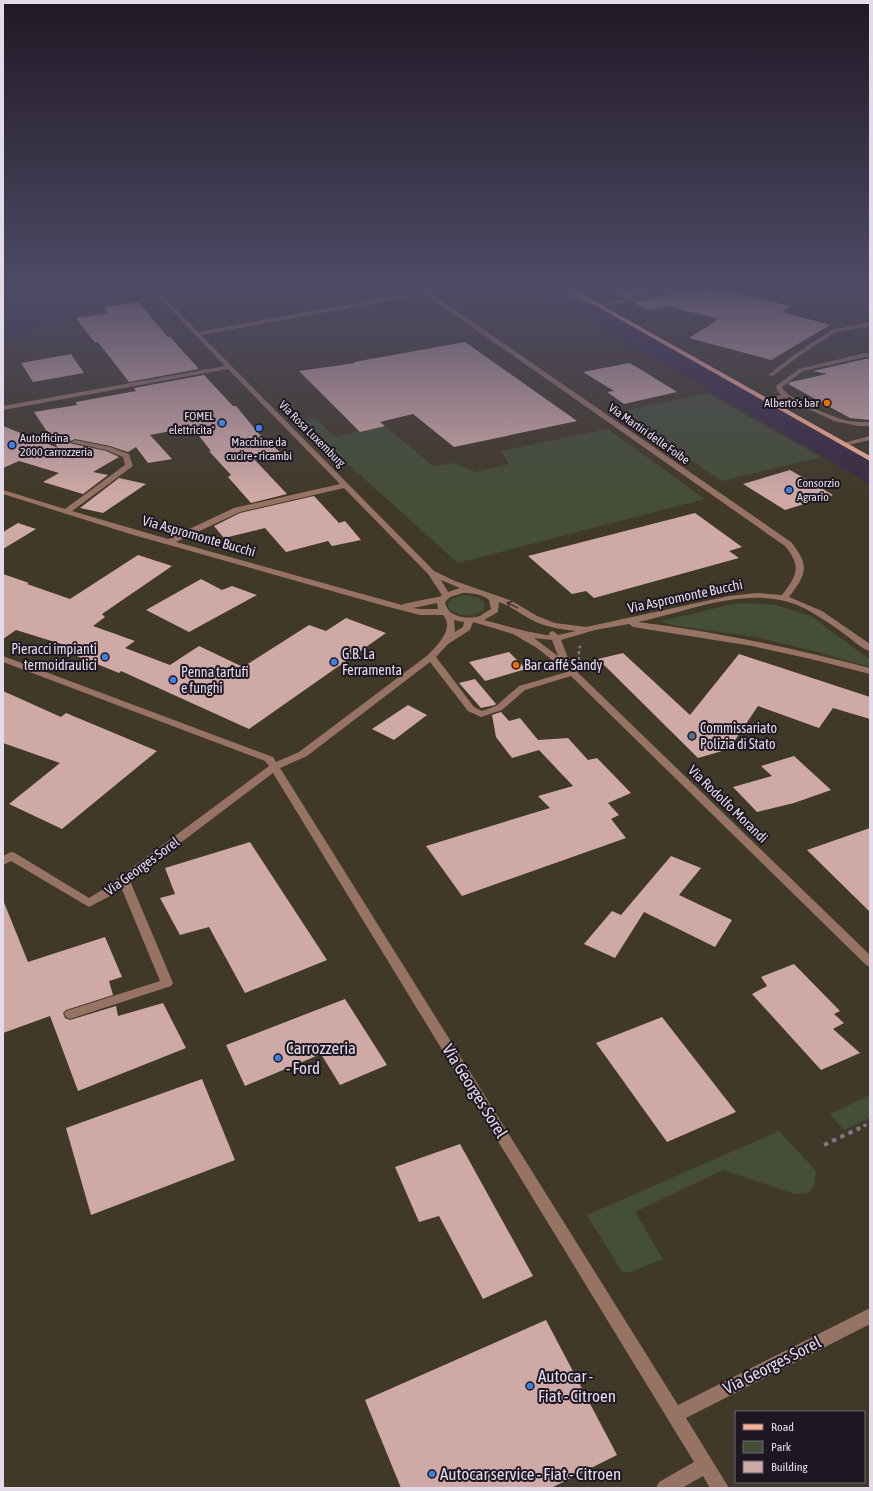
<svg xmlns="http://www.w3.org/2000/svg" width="873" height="1491" font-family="'Asap Condensed',sans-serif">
  <rect width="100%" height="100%" fill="#3a2c43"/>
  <g fill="#413928" fill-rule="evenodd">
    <path d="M143,286H530L870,484V1488H3V340ZM736,1412H864V1482H736Z"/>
    <path d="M571,286H870V456L693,355Z"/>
  </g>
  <g fill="#454e37">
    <path d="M707,393L821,457L722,481L618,412Z"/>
    <path d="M316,418L334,437L385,426L433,466L454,463L475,472L509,464L501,451L608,429L705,499L458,563L300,421Z"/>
    <path d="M467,595L479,598L485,603L484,609C475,618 459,617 449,609L448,603C453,597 459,596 467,595Z"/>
    <path d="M738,603L776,605L811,616L870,660V667L818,652L755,637L672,625L661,621Z"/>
    <path d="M870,1095V1118L844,1130L830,1114Z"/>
    <path d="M779,1131L816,1171L814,1186L809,1193L795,1194L723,1170L635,1212L663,1259L631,1272H622L587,1215Z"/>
  </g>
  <g fill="#cea9a6">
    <path d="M606,286H635L647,293L625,297Z"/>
    <path d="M708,287L792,306L782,312L830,325L771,360L689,338L719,319L666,306L647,310L633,302Z"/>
    <path d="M138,302L168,337H170L199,369L129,382L98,342L95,343L76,318L108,313L104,307Z"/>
    <path d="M465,342L577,421L454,447L413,414L380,422L385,426L360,432L299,371L355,363L354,362Z"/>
    <path d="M71,354L84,373L33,382L21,363Z"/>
    <path d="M865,359H870V420L850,418L788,384L791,382L827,374L813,371Z"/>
    <path d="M629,363L640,369L677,392L624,404L607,392L614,391L583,372Z"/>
    <path d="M204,375L233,406H236L259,434L280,452L254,459L287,494L251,503L228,477L231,475L209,451H211L192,427L150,435L172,459L148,463L136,447L128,452L110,446L75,439L70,441V443L73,444L106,451L119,457L93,472L108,475L83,494L43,482L59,473L19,461L3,468V426L58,448L34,412L77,405L76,402L136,391L134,388Z"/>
    <path d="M790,470L833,495L785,510L743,484Z"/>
    <path d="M119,478L146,484L103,513L80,508Z"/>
    <path d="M314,496L339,523L345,521L361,540L332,546L328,541L286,552L265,528L224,538L214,526L240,513Z"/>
    <path d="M695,513L742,547L729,551L739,558L594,598L586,591L572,594L528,556Z"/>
    <path d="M18,523L36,529L3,549V532Z"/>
    <path d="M138,555L172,566L102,614L105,617L93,626L135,641L125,648L170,665L199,646L243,667L309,625L326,631L346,618L386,633L249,729L121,671L119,673L77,656L84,651L16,630L3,639V574L29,583L27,584L70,599Z"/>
    <path d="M201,579L222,590L232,586L257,595L189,632L146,610Z"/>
    <path d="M509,652L526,669L485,681L469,662Z"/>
    <path d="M623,653L690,715L739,654L870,697V719L833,708L819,728L758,706L729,749L698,758L598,659Z"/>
    <path d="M475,679L496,704L495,705L481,708L459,683Z"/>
    <path d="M3,691L61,717L66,713L157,751L62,829L9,804L60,763L3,743Z"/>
    <path d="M408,705L427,715L394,740L372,729Z"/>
    <path d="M501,712L509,721L520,718L538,740L568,738L588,760L597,758L631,793L608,803L619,815L611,819L626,838L462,896L426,846L550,808L538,796L573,786L539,750L512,758L496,737L492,715Z"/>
    <path d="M794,756L831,790L794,803L757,812L733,787L772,776L761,766Z"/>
    <path d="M870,828V912L807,850Z"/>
    <path d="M250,842L327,960L245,993L209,927L180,935L160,898L175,894L165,868Z"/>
    <path d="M671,856L701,868L679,895L732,920L715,947L644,912L615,958L584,944L612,911L621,915Z"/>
    <path d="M3,900L28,962L105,937L122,977L109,981L113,995L66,1010L63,1013L65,1018L70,1020L116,1006L118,1016L163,1003L186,1048L78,1091L50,1016L3,1033Z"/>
    <path d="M794,964L840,1011L834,1014L844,1023L833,1029L860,1053L821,1070L752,994L767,986L761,977Z"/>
    <path d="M345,999L387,1065L340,1085L321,1054L245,1086L226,1045Z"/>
    <path d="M662,1017L736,1112L667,1142L596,1043Z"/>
    <path d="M202,1079L235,1160L91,1215L66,1128Z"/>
    <path d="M460,1144L533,1276L483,1299L439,1216L419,1222L395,1167Z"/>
    <path d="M546,1320L617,1455L551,1488H401L365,1400Z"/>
  </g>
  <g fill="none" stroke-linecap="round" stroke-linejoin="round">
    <path stroke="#807487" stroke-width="2.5" stroke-dasharray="3 3" stroke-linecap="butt" d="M579,660V648L583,643"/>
    <path stroke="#807487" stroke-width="3" stroke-dasharray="3.5 3.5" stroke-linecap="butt" d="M857,1129L870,1123"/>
    <path stroke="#807487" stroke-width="4" stroke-dasharray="4.5 4.5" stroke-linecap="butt" d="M824,1145L860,1128"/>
    <g fill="#977363" fill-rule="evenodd">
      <path d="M148,286H154L198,332L451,286H465L431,293L791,542C810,566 807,573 789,597L822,611L870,644V651C862,649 854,641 847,636C834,626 820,617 806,609C753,582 692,611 638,622C717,632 794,648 870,668V674L811,659L752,646L633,627L629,624L595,630L561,640L571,666L870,955V967L866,965L571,676L525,690L502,710L481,717L468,711L430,662L307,756L280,768L678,1405L870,1308V1324L686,1418L729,1488H710L703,1476L682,1488H656L659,1482L694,1462L273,773L130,881L173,983L171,986L70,1019L66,1017L64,1014L66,1011L160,981L121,887L110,896L89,907L11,861L3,865V856L11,852L15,853L89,898L102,890L269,766L265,761L3,662V656L273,757L276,762L299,752L428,655C437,645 455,629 443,615H420L385,606L130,534L3,494V490L65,509L125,465L123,457L106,450L73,443L71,442L75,440L110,447L129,454L133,466L72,511L168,539L234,508L340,484L228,369L3,410V406L225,366ZM425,294L785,546C802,567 797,575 782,595L757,593L729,596L586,627L555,623L537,616L512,601L455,581L434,571L201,335ZM344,488L428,574L442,595L441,596C435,598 404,603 402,605L176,542L240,512ZM441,580L460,588L448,592ZM463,593C473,593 482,594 489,600L491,609C487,611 483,614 480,616C467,620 447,617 445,602L450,597ZM499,602C510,606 519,613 530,619C544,627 560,629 576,631L558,635L553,631L550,632L549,635H546L525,631L484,620L498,612ZM437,603L438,609H420L413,608ZM454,620L464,622L463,627L455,632ZM473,622L513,634L537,648L567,672L519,686L496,706L482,711L474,707L436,657L448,644L470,630ZM534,638L552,640L558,656Z"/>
      <path d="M548,286H555L570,295L595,302L592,304L566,297Z"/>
      <path d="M589,286H596L601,290L596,291Z"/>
      <path d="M685,287L687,288V290L597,307L594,305Z"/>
      <path d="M870,322V326L836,332L799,356L773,376L768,375L795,354L832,330Z"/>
      <path d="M865,353L870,354V358L865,357L803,371L782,387C786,399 835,418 848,421C855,422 863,422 870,422V426H859L834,421L785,398L766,402L763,400L781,395L777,390L776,386L799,369Z"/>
      <path d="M870,436V440L844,446L840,444Z"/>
    </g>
    <path fill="#fcb292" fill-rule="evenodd" d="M561,286H568L870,456V461Z"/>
  </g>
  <defs><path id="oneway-shaft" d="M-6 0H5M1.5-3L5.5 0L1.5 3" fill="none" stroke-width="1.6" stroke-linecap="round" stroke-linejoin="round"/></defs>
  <use stroke="#483739" href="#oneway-shaft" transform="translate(512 605) rotate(-152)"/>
  <linearGradient id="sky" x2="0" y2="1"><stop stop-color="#201825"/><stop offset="0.58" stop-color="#4f4b66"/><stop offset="1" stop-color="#4f4b66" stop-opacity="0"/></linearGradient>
  <rect width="873" height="495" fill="url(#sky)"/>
  <g fill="#e8710a" stroke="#1e1722" stroke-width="1.5">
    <circle cx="827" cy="403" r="4"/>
    <circle cx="516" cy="665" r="4"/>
  </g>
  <g fill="#3f7fe0" stroke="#1e1722" stroke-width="1.5">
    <circle cx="222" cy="423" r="4"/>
    <circle cx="259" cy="428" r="4"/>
    <circle cx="12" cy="445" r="4"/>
    <circle cx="789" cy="490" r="4"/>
    <circle cx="105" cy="657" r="4"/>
    <circle cx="334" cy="662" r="4"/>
    <circle cx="173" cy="680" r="4"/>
    <circle cx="278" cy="1058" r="4"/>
    <circle cx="530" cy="1386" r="4"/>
    <circle cx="432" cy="1474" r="4"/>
  </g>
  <circle fill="#5c6f8a" stroke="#1e1722" stroke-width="1.5" cx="692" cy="736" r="4"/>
  <g text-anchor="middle" stroke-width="4" stroke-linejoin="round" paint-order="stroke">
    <g font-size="12" fill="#e3dbe9" stroke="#1e1722" text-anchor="end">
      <text x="819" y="407">Alberto's bar</text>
      <text x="214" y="420">FOMEL<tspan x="214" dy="14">elettricita'</tspan></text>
      <text x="20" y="442" text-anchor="start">Autofficina<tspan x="20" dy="14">2000 carrozzeria</tspan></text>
      <text x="259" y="446" text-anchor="middle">Macchine da<tspan x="259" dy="14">cucire - ricambi</tspan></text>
      <text x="797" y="487" text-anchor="start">Consorzio<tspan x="797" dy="14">Agrario</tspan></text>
    </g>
    <g font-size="12" fill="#e3dbe9" stroke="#1e1722">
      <text transform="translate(312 434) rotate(45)" y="4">Via Rosa Luxemburg</text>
      <text transform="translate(649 434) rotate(35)" y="4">Via Martiri delle Foibe</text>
    </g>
    <g font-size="14" fill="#e3dbe9" stroke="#1e1722">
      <text transform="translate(199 536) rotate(16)" y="5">Via Aspromonte Bucchi</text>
      <text transform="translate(685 596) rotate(-12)" y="5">Via Aspromonte Bucchi</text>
      <text transform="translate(728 804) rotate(44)" y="5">Via Rodolfo Morandi</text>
      <text transform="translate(142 866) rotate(-36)" y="5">Via Georges Sorel</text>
    </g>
    <g font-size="14" fill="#e3dbe9" stroke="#1e1722" text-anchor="start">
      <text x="97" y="654" text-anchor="end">Pieracci impianti<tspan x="97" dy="16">termoidraulici</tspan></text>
      <text x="342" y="659">G.B. La<tspan x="342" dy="16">Ferramenta</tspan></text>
      <text x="524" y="670">Bar caffé Sandy</text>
      <text x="181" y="677">Penna tartufi<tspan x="181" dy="16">e funghi</tspan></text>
      <text x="700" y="733">Commissariato<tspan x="700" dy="16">Polizia di Stato</tspan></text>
    </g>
    <g font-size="17" fill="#e3dbe9" stroke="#1e1722" text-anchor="start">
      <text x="286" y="1054">Carrozzeria<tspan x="286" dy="20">- Ford</tspan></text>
      <text x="538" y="1382">Autocar -<tspan x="538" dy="20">Fiat - Citroen</tspan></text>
      <text x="440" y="1480">Autocar service - Fiat - Citroen</text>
    </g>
    <g font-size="17" fill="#e3dbe9" stroke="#1e1722">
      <text transform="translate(475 1091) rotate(58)" y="6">Via Georges Sorel</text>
      <text transform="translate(772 1365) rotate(-27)" y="6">Via Georges Sorel</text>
    </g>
  </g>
  <rect width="873" height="1491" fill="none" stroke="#e3dbe9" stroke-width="8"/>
  <rect x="735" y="1411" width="130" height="72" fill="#1e1722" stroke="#6d6572"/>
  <rect x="743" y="1424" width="20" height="6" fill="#fcb292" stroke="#6d6572"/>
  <text x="771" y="1431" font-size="12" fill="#e3dbe9">Road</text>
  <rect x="743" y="1441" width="20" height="12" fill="#454e37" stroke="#6d6572"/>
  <text x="771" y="1451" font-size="12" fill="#e3dbe9">Park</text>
  <rect x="743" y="1461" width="20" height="12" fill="#cea9a6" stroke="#6d6572"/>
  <text x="771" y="1471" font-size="12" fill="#e3dbe9">Building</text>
</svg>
